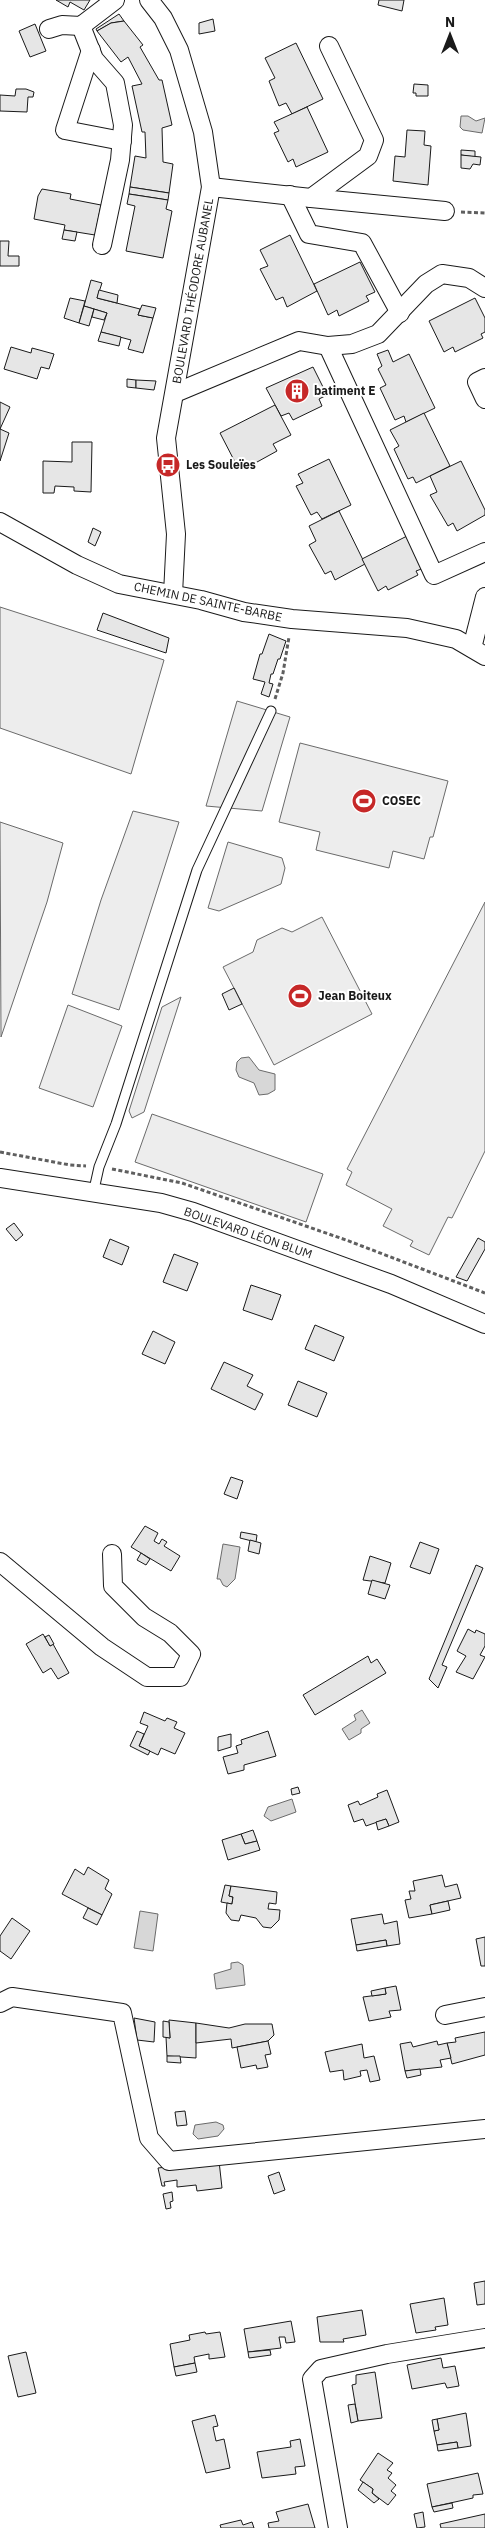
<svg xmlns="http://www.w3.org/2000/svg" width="485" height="2528" font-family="'IBM Plex Sans',sans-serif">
  <rect width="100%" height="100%" fill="#fff"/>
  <g fill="#ededed" stroke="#6a6a6a">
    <path d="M0,607L164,660L131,774L0,728Z"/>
    <path d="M237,701L290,717L262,811L206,806Z"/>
    <path d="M300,743L448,781L433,837H430L424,859L393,851L389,868L316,850L320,832L279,822Z"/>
    <path d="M133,811L179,822L119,1010L72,994L101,900Z"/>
    <path d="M0,822L63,843L47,902L1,1037Z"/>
    <path d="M228,842L282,858L285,868L281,884L219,911L208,908Z"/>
    <path d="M485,902V1151L452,1218L448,1217L429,1255L410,1246L413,1241L383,1226L392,1209L346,1185L352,1172L347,1169Z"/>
    <path d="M322,917L372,1014L274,1065L223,967L253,952L257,940L282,928L292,932Z"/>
    <path d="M181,997L144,1112L132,1118L129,1111L162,1007Z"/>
    <path d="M68,1005L122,1026L93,1107L39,1088Z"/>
    <path d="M152,1114L323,1174L306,1222L135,1162Z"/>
  </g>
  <g fill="#d7d7d7" stroke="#6a6a6a">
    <path d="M461,116H468L476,121L485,118L482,133L463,130L460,127Z"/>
    <path d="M249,1057L259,1070L275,1074V1090L268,1094L259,1095L254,1083L239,1077L236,1070L237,1062L241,1058Z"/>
    <path d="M223,1544L240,1547L235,1579L227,1587L223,1585L220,1579H217Z"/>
    <path d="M362,1710L370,1723L361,1729V1733L349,1740L342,1729L356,1720L354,1715Z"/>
    <path d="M292,1799L296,1812L271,1821L264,1816L268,1807Z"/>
    <path d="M140,1911L158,1914L153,1951L134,1948Z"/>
    <path d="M238,1962L243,1965L245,1985L216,1989L214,1974L231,1969V1963Z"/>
    <path d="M216,2122L223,2125L224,2129L218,2136L198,2139L193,2134L195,2125Z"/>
  </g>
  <g fill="#e6e6e6" stroke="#1a1a1a">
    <path d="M56,0H90L84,10L70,2L68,7Z"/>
    <path d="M379,0H404L402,11L378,5Z"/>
    <path d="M119,14L124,21L111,23L97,31L96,29Z"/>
    <path d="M213,19L215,31L199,34V23Z"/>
    <path d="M124,21L143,45L140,47L159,80H162L172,125L162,128L163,162L173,164L169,193L130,187L135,156L146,158L145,132H142L132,86L142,84L128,57L121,62L97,31L111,23Z"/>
    <path d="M35,24L46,51L30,57L19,31Z"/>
    <path d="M296,43L323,99L292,114L286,103L279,106L269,81L275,78L265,58Z"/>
    <path d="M414,84L428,85V96H416V93H413Z"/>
    <path d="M16,89H26L34,92L33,97H28L27,112L0,111V95L15,96Z"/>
    <path d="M307,107L328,152L296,167L293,159L288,162L274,133L279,131L274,122Z"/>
    <path d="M407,130L425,131L424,145L431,146L428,185L393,181L395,156L405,157Z"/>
    <path d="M461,150L475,151V157L461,155Z"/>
    <path d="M461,155L481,157L480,165L473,164L470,169L461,168Z"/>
    <path d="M130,187L169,193L168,200L129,194Z"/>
    <path d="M42,189L71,194L70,199L101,205L95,235L64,230L65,225L34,219L38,196Z"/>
    <path d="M129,194L168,200L166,209L172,211L163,258L126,251L135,206L127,204Z"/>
    <path d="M64,230L77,232L75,241L62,239Z"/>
    <path d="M290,235L317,291L287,307L283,297L276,300L260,269L268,266L260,250Z"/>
    <path d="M0,241H9L8,256H19V266H0Z"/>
    <path d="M360,262L375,292L366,296L369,301L339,316L337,310L328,315L314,284Z"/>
    <path d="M91,280L102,283L97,298L140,309L138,315L153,318L143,353L128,349L131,340L101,332L107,313L84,306Z"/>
    <path d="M99,290L118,295L117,303L97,298Z"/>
    <path d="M70,298L85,301L79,323L64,318Z"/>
    <path d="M475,298L485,318V332L481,334L483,338L455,352L453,347L444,352L429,321Z"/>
    <path d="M142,305L156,308L153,318L138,315Z"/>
    <path d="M84,306L94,309L89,326L79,323Z"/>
    <path d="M94,309L107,313L104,320L92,317Z"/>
    <path d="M101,332L121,337L119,346L98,341Z"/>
    <path d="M11,347L31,353L32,348L54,354L49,369L41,367L37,379L4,369Z"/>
    <path d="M388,350L393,362L409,354L435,408L406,422L404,416L395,420L380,388L386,385L378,369L382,366L377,354Z"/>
    <path d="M313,367L327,395L319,399L322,406L293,420L289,413L281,416L266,388Z"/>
    <path d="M127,379L136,380V388L127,387Z"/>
    <path d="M136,380L156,381L154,390L136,388Z"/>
    <path d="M0,402L10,407L0,429L9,433L0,461Z"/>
    <path d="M275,405L291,435L273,444L277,451L248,467L244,460L236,464L220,433Z"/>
    <path d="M424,413L450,466L416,483L413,477L408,479L394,449L399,446L390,430Z"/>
    <path d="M72,442H92L91,492L74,491V487L55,486L54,493H43V461L72,462Z"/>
    <path d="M329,459L351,505L322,519L317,512L311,515L296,486L303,483L298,474Z"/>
    <path d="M461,461L485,510V515L457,531L453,523L448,526L430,495L437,492L430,476Z"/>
    <path d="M339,511L365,564L335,580L331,571L325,574L309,545L316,541L309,526Z"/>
    <path d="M93,528L101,532L95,546L88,542Z"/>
    <path d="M407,536L424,568L416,571L418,575L388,590L386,586L378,591L362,559Z"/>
    <path d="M103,613L169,638L166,653L97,630Z"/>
    <path d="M269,634L286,641L280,659H278L273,674H271L269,683L273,684L269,697L261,694L265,682L253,679L260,654H262Z"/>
    <path d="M234,988L242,1004L229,1010L222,994Z"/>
    <path d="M14,1223L23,1235L16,1241L6,1229Z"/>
    <path d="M478,1238L485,1242V1249L467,1281L456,1277Z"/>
    <path d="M110,1239L129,1247L122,1265L103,1257Z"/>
    <path d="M174,1254L198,1263L187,1291L163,1282Z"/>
    <path d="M251,1285L281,1295L272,1320L243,1310Z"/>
    <path d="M315,1325L344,1337L334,1361L305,1349Z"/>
    <path d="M153,1331L175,1342L165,1364L142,1354Z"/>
    <path d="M224,1362L253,1375L247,1386L263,1394L255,1410L211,1389Z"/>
    <path d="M298,1381L327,1393L317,1417L288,1405Z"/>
    <path d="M231,1477L243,1481L237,1499L224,1494Z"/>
    <path d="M145,1526L158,1533L154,1541L159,1544L162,1539L167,1542L164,1546L180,1556L171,1571L131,1547Z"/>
    <path d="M241,1532L257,1535L256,1542L240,1538Z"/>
    <path d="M250,1540L261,1543L259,1554L248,1551Z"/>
    <path d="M420,1542L439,1549L430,1574L410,1567Z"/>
    <path d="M141,1553L150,1559L146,1565L137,1560Z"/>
    <path d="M370,1556L391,1563L385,1583L363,1580Z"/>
    <path d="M476,1565L483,1568L442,1665L447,1667L438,1688L429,1679Z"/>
    <path d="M372,1580L390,1585L385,1599L368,1594Z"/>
    <path d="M468,1629L475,1633L476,1630L485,1634V1646L480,1655L485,1657L473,1679L456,1672L466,1656L457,1651Z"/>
    <path d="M43,1634L50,1646L53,1644L69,1673L58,1679L51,1668L43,1673L26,1644Z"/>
    <path d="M49,1635L54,1644L50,1646L45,1637Z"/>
    <path d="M368,1656L371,1663L377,1659L386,1673L315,1715L303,1695Z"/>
    <path d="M144,1712L165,1721L167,1718L177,1722L174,1728L185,1733L175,1754L161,1748L158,1755L139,1746L148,1726L140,1723Z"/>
    <path d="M137,1731L144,1734L139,1746L150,1751L148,1755L130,1746Z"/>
    <path d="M268,1731L276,1756L244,1765V1770L228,1774L223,1757L238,1753L236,1746L242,1744L241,1740Z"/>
    <path d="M231,1734V1747L218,1751V1737Z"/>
    <path d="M298,1787L300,1793L292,1795L291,1789Z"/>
    <path d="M387,1790L399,1822L389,1826L386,1819L366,1826L363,1819L354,1822L348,1805L358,1801L360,1805L378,1797L377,1794Z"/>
    <path d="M386,1819L389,1826L378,1830L376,1822Z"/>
    <path d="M253,1830L257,1841L245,1844L241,1834Z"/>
    <path d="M241,1834L245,1844L257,1841L260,1850L228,1860L222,1840Z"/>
    <path d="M88,1867L109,1880L105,1889L112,1894L102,1915L62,1894L75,1869L84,1875Z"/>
    <path d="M442,1875L445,1887L457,1884L461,1898L430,1905L432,1914L409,1918L405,1900L411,1899L409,1891H415L413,1881Z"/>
    <path d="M225,1885L231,1886L229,1896L233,1897L232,1904L221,1902Z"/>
    <path d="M231,1886L277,1892L276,1904L269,1903L268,1909L280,1910L279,1920L271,1928L263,1927L256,1918L241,1915L239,1921L231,1920L226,1913L227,1903L232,1904L233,1897L229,1896Z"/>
    <path d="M448,1901L450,1910L432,1914L430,1905Z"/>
    <path d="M88,1908L102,1915L97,1925L83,1918Z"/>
    <path d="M382,1914L384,1924L397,1921L400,1944L387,1946L386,1940L356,1945L351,1919Z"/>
    <path d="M12,1918L30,1931L11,1959L0,1951V1936Z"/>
    <path d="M485,1937V1966H481L476,1939Z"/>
    <path d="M386,1940L387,1946L357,1951L356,1945Z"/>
    <path d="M396,1986L401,2010L389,2011L391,2017L369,2021L363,1997L386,1994L385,1988Z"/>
    <path d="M385,1988L386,1994L372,1996L371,1991Z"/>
    <path d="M134,2018L155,2022L154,2042L137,2040Z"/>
    <path d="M169,2020L196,2023V2058L167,2056L166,2037L170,2038Z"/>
    <path d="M163,2021L169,2022L170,2038L163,2037Z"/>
    <path d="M196,2023L229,2028L245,2024H272L274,2035L268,2041L232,2048L231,2039L196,2043Z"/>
    <path d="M485,2032V2055L452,2064L447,2043L456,2042L455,2038Z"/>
    <path d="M268,2041L271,2054L265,2055L268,2067L257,2069L256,2065L241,2068L237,2047Z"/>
    <path d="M437,2041L438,2045L447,2043L451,2058L440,2060L442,2067L405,2071L400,2044L411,2042L413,2047Z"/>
    <path d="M362,2044L364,2058L374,2056L380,2080L370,2082L367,2070L360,2071L361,2076L344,2080L343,2070L330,2072L325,2052Z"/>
    <path d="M167,2056H180L181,2063L167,2062Z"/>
    <path d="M420,2069L421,2075L407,2078L405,2071Z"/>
    <path d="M185,2111L187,2125L177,2126L175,2112Z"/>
    <path d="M219,2161L222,2188L197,2191L196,2185L177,2187V2180L164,2182L165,2186H162L158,2168Z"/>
    <path d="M279,2172L285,2190L274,2194L268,2176Z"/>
    <path d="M172,2192L173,2201L170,2202L171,2208L166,2209L163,2194Z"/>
    <path d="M485,2281V2304L477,2305L474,2283Z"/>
    <path d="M444,2298L448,2325L435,2327L436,2330L416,2333L410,2304Z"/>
    <path d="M362,2310L366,2335L343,2339L344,2342H320L317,2317Z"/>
    <path d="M291,2321L295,2342L286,2343L285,2337H279L281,2348L248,2352L244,2329Z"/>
    <path d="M205,2332L206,2334L220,2332L225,2357L209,2359V2354L194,2357L195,2363L174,2367L170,2344L190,2340L189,2335Z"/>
    <path d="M270,2350L271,2355L249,2358L248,2352Z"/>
    <path d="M26,2352L36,2393L18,2397L8,2356Z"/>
    <path d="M441,2358L443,2368L455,2366L459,2386L447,2388L445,2383L412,2389L407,2365Z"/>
    <path d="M195,2363L197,2372L176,2376L174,2367Z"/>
    <path d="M375,2372L382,2418L358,2421L352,2385L356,2384V2375Z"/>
    <path d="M355,2404L358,2421L351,2423L348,2405Z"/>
    <path d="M466,2413L471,2446L458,2448L457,2442L437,2445L434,2431L439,2430L437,2419Z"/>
    <path d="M215,2415L218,2426L213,2427L216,2441L224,2439L230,2468L206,2473L192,2421Z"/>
    <path d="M437,2419L439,2430L434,2431L432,2420Z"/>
    <path d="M300,2439L305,2466L295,2467L296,2474L262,2478L257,2452L291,2447L290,2441Z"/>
    <path d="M457,2442L458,2448L438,2451L437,2445Z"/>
    <path d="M378,2453L393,2463L387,2470L392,2473L388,2478L396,2485L391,2491L396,2495L388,2505L372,2493L373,2489L360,2480Z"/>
    <path d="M478,2473L483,2494L473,2495V2498L432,2507L427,2484Z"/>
    <path d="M363,2482L373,2489L372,2493L379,2499L374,2503L358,2490Z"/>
    <path d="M452,2503L453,2508L434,2512L432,2507Z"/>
    <path d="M308,2504L315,2528H269L268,2523L279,2521L276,2512Z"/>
    <path d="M423,2512L425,2527L417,2528L414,2514Z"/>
    <path d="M485,2514V2528H441L440,2524Z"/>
    <path d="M241,2520L243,2525L252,2522L254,2528H221L220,2525Z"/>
  </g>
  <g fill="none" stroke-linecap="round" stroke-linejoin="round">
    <defs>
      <path id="service" d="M93,1194L99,1167L116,1124L197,870L271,711"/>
      <g id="minor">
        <path d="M149,0L163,18L179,50L203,132L211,187L166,438L176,534L173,594"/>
        <path d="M81,26L94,59L115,83L123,125L120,160L102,245"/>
        <path d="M49,29L62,25L81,26L115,0"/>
        <path d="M91,50L65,130L122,141"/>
        <path d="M211,187L311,198L368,156L374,140L329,46"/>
        <path d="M290,195L309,234L362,243L400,313"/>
        <path d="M311,198L445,211"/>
        <path d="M328,346L434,575L485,552"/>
        <path d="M485,378L477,382L485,399"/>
        <path d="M175,393L299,341L328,346L352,344L378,334L426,284L442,274L469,278L485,288"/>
        <path d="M0,522L77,565L119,584L201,600L244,612L292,619L407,628L456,639L485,656"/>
        <path d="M472,648L485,597"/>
        <path d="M0,1178L161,1203L193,1212L391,1284L485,1324"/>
        <path d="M0,1562L102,1647L147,1677H180L191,1654L170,1633L144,1617L113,1586L112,1554"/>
        <path d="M0,2003L12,1997L122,2013L149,2138L169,2161L485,2129"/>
        <path d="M445,2015L485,2007"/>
        <path d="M338,2528L312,2379L321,2369L387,2354L485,2338"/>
      </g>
    </defs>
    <use href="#service" stroke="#1a1a1a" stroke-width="11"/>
    <use href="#minor" stroke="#1a1a1a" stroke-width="20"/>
    <g stroke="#5f5f5f" stroke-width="3" stroke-dasharray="4 2.5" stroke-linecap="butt">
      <path d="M461,212L485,213"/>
      <path d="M275,699L283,673L289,637"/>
      <path d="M0,1152L70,1165L86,1166"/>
      <path d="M112,1169L182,1183L346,1240L485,1293"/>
    </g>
    <use href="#service" stroke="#fff" stroke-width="9"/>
    <use href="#minor" stroke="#fff" stroke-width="18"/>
  </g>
  <defs>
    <symbol id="building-disc" viewBox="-11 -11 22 22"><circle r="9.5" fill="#c62828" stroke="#fff"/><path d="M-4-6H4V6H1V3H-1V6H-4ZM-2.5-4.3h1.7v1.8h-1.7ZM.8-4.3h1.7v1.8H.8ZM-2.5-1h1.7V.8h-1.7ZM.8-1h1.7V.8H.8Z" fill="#fff"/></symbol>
    <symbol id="bus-disc" viewBox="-11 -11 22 22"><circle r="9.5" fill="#c62828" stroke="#fff"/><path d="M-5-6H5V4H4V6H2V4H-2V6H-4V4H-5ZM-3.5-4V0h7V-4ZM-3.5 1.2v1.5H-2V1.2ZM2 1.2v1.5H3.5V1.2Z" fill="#fff"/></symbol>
    <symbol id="stadium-disc" viewBox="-11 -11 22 22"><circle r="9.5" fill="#c62828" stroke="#fff"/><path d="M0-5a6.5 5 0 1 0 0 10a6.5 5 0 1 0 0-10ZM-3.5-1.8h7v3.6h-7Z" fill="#fff"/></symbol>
  </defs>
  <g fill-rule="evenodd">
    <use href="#building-disc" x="283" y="377" width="28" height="28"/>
    <use href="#bus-disc" x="154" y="451" width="28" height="28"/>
    <use href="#stadium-disc" x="350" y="787" width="28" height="28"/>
    <use href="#stadium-disc" x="286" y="982" width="28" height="28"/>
  </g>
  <g text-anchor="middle" stroke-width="4" stroke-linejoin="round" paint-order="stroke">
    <g font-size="12" fill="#1a1a1a" stroke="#fff">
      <text transform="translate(193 291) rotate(-80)" y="4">BOULEVARD THÉODORE AUBANEL</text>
      <text transform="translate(208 602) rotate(12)" y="4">CHEMIN DE SAINTE-BARBE</text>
      <text transform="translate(248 1233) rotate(19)" y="4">BOULEVARD LÉON BLUM</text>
    </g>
    <g font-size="12" font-weight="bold" fill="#1a1a1a" stroke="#fff" text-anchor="start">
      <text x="314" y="395">batiment E</text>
      <text x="186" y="469">Les Souleïes</text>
      <text x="382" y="805">COSEC</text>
      <text x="318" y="1000">Jean Boiteux</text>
    </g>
  </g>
  <g transform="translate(450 35)" stroke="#ffffff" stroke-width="4" paint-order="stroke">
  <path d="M0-4L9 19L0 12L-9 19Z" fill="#1a1a1a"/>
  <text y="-8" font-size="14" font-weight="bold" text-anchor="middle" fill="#1a1a1a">N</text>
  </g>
</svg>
